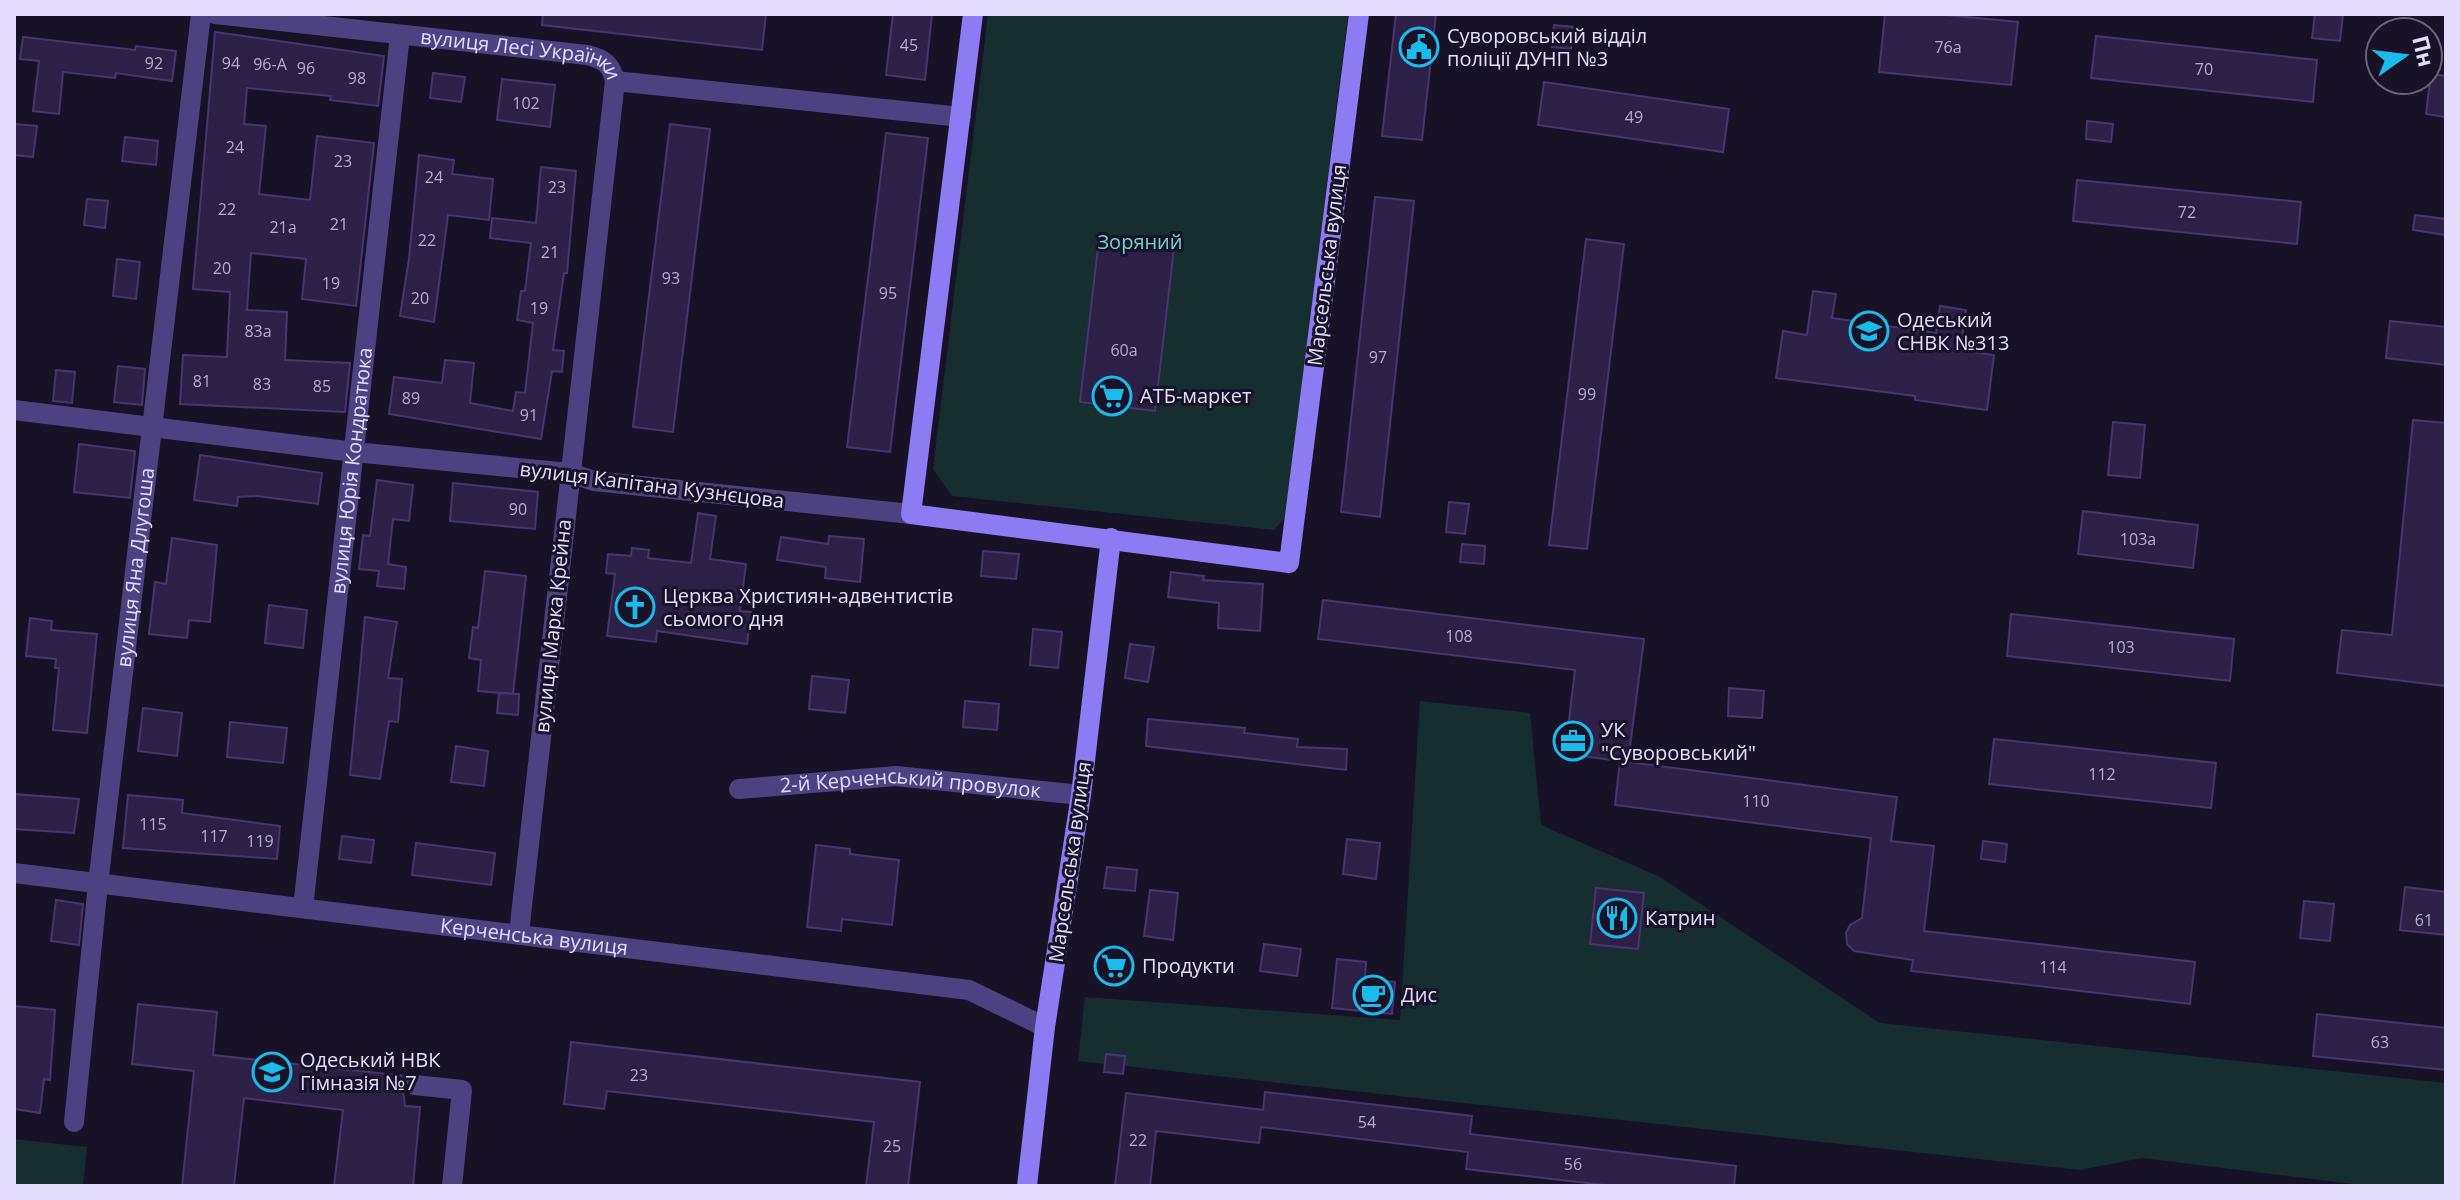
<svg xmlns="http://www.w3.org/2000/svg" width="2460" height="1200" font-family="'Open Sans',sans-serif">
  <rect width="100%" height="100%" fill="#181227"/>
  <g fill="#162e30">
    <path d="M988,14H1348L1286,517L1274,530L952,496L933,469Z"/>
    <path d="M1420,701L1530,713L1541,825L1660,877L1880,1023L2446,1083V1186H2370L2142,1158L2080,1170L1078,1061L1085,997L1400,1020Z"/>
    <path d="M14,1139L87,1147L83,1186H14Z"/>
  </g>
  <g fill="#2d2046" stroke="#483470" stroke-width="2">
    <path d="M543,14H766L762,50L542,25Z"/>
    <path d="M893,14H932L925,80L886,75Z"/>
    <path d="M1396,14H1436L1422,140L1382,136Z"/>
    <path d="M1885,14H1935L2018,22L2011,85L1879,72Z"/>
    <path d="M2315,14H2343L2340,41L2312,38Z"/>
    <path d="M1554,25L1573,27L1571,49L1552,47Z"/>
    <path d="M215,32L384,56L378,106L330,100L331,96L247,88L244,124L266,126L259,194L310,200L317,136L374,143L356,306L302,299L306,259L251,253L247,310L287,312L285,360L350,363L345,412L180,404L183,355L227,357L230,292L193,289Z"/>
    <path d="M2096,36L2317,60L2313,102L2091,78Z"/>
    <path d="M23,37L135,50L136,46L176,51L172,81L116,73L115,78L63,72L59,114L33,111L39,61L20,59Z"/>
    <path d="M433,73L465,77L461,102L430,98Z"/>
    <path d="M2431,74L2446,76V117L2426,114Z"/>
    <path d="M502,79L555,85L550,127L497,120Z"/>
    <path d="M1544,82L1729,109L1723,152L1538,125Z"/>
    <path d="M2087,121L2113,124L2111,142L2086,139Z"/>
    <path d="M14,124L37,126L33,157L14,155Z"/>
    <path d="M670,124L710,129L673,432L633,427Z"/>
    <path d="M886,133L928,138L890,452L847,447Z"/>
    <path d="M125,137L158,141L156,165L122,161Z"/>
    <path d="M419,155L454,160L452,174L493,179L489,220L448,215L434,322L400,316L409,259Z"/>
    <path d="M541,167L576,171L567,273H564L553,350L564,351L562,372L552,371L541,439L389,414L394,377L442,383L445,360L474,363L470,403L513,411L516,392L525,393L533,323L517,320L521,291H525L531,243L490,238L492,218L536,223Z"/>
    <path d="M2077,180L2301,202L2297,244L2073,221Z"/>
    <path d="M1375,197L1414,201L1380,517L1341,512Z"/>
    <path d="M87,199L108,201L105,228L84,225Z"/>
    <path d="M2415,215L2446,219V235L2413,230Z"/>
    <path d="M1099,239L1174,248L1155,411L1080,402Z"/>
    <path d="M1586,239L1624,244L1587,549L1549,545Z"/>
    <path d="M117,259L140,262L136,299L113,296Z"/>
    <path d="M1813,291L1836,294L1832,318L1936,333L1940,306L1966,310L1960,350L1994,355L1987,410L1915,400V396L1776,378L1783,331L1807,335Z"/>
    <path d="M2390,321L2446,327V365L2386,358Z"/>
    <path d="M118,366L145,369L142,405L114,402Z"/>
    <path d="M56,370L75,372L72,403L53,401Z"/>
    <path d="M2413,420L2446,423V686L2337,673L2342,630L2392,635Z"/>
    <path d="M2113,422L2145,425L2140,478L2108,475Z"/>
    <path d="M79,444L135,451L130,498L74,492Z"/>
    <path d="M200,455L322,473L318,504L257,496L238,497L237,506L194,500Z"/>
    <path d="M377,480L413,485L409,521L393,519L388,564L406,567L404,589L377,586L379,571L359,569L363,535L370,536Z"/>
    <path d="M453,483L538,492L535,529L450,521Z"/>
    <path d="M1449,502L1469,504L1465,534L1446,532Z"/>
    <path d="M2083,511L2198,525L2193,568L2078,554Z"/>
    <path d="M698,513L716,516L710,559L746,564L740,611L751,612L747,644L657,631L656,642L607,636L615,574L606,573L608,554L631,556L632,548L649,550L648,558L691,563Z"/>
    <path d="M829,536L864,539L860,582L825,578L826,567L777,560L781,537L828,544Z"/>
    <path d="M172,538L217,545L210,622L189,620L187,638L149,634L155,582L166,584Z"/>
    <path d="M1462,544L1485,546L1484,564L1460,562Z"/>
    <path d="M983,551L1019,554L1016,579L981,576Z"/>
    <path d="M485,571L526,576L513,694L478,691L481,660L469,658L473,627L478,628Z"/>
    <path d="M1171,572L1204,576L1203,580L1263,584L1260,631L1218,628L1219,603L1168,597Z"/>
    <path d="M1323,600L1644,639L1628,762L1897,797L1891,841L1934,846L1924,931L2195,962L2190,1004L1911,971L1913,960L1854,951L1847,944L1846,933L1850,925L1862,918L1871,838L1615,805L1620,761L1565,754L1575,670L1318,639Z"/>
    <path d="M269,605L307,610L303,648L265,643Z"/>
    <path d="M2011,614L2234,639L2230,681L2007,656Z"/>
    <path d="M365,617L397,622L388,678L402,679L398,722L389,721L380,779L350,775Z"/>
    <path d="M30,618L52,621L51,630L97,634L87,733L53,730L59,668H55L56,659L26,656Z"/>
    <path d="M1033,629L1062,632L1058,668L1030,665Z"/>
    <path d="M1130,644L1154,647L1148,682L1125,678Z"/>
    <path d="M812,676L849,680L845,713L809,709Z"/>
    <path d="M1729,688L1764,691L1762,718L1728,716Z"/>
    <path d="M499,693L519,694L518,715L497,713Z"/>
    <path d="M965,701L999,704L997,730L963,727Z"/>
    <path d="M143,708L182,713L177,756L138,751Z"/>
    <path d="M1148,719L1245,728L1244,733L1298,739L1297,747L1347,749L1346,770L1146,746Z"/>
    <path d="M230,722L287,728L283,763L227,757Z"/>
    <path d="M1994,739L2216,763L2211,808L1989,784Z"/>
    <path d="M456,746L488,751L484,786L451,782Z"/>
    <path d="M14,794L79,799L74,833L14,829Z"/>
    <path d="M128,795L183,800L182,813L280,826L277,859L123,848Z"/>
    <path d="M342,836L374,840L371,863L339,859Z"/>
    <path d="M1347,839L1380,843L1376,879L1343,874Z"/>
    <path d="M1983,841L2007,844L2005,862L1981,859Z"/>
    <path d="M416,843L495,853L491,885L412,875Z"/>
    <path d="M816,845L850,849V854L899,860L892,925L842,919L841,931L807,927Z"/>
    <path d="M1107,867L1137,870L1135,891L1104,888Z"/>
    <path d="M2405,887L2446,892V935L2400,930Z"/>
    <path d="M1596,888L1644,893L1638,949L1590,944Z"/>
    <path d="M1150,890L1178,893L1173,940L1144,936Z"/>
    <path d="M56,900L83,904L79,945L51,941Z"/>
    <path d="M2304,901L2334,904L2330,941L2300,938Z"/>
    <path d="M1264,944L1301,949L1297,976L1260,971Z"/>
    <path d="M1104,954L1127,957L1125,978L1101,975Z"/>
    <path d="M1337,959L1366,962L1365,979L1395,982L1392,1014L1332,1008Z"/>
    <path d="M138,1004L217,1012L213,1055L406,1076L402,1084L405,1106L420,1107L413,1186H334L343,1110L244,1098L234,1186H182L194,1071L132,1064Z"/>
    <path d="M14,1006L55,1010L50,1080L44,1079L40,1113L14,1109Z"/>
    <path d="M2317,1014L2446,1028V1070L2313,1056Z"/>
    <path d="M571,1042L920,1082L908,1186H866L874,1122L607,1091L604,1109L564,1104Z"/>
    <path d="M1106,1054L1125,1056L1123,1074L1104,1072Z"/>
    <path d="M1265,1092L1472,1116L1470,1134L1736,1166L1734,1186H1613L1466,1169L1468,1152L1261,1127L1259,1143L1156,1131L1150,1186H1115L1126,1093L1263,1110Z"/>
  </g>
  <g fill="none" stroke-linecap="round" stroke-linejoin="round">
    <g stroke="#4c4282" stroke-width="20">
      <path id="s1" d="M215,14L587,55C604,59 611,64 615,81L519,933"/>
      <path d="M615,81L961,117"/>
      <path d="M14,410L354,452L570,473L594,481L911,514"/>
      <path id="s2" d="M739,789L896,776L1081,795"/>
      <path id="s3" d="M14,873L969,990L1045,1027"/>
      <path id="s4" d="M303,908L400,35"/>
      <path d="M415,1085L462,1090L452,1186"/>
      <path id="s5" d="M74,1122L98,884L201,14"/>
    </g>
    <g stroke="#8d7bf3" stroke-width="20">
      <path d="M973,14L911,514L1289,563L1359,14"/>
      <path d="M1027,1186L1045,1027L1081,795L1111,538"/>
    </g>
  </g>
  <defs>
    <symbol id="civic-ring" viewBox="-11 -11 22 22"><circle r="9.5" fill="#181227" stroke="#19bbea" stroke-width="1.5"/><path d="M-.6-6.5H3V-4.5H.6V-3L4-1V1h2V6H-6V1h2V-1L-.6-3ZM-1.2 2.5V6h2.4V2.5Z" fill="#19bbea"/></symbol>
    <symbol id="school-ring" viewBox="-11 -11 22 22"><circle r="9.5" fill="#181227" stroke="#19bbea" stroke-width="1.5"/><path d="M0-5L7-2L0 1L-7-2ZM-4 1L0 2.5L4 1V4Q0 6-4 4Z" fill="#19bbea"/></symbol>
    <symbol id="supermarket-ring" viewBox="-11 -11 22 22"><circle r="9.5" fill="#181227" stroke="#19bbea" stroke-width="1.5"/><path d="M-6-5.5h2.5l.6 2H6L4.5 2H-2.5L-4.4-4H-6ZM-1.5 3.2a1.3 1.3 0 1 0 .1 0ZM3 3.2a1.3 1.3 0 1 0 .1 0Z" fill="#19bbea"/></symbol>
    <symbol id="church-ring" viewBox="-11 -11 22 22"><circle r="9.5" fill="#181227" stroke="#19bbea" stroke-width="1.5"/><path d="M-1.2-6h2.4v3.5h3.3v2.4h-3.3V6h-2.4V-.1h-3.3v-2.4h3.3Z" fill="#19bbea"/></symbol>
    <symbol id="office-ring" viewBox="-11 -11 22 22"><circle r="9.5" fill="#181227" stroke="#19bbea" stroke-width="1.5"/><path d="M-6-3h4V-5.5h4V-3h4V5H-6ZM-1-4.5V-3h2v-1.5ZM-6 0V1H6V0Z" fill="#19bbea"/></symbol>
    <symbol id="restaurant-ring" viewBox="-11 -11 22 22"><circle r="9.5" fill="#181227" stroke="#19bbea" stroke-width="1.5"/><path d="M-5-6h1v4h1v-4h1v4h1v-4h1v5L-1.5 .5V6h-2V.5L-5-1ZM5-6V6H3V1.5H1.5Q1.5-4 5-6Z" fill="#19bbea"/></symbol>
    <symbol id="cafe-ring" viewBox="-11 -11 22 22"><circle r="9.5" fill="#181227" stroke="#19bbea" stroke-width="1.5"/><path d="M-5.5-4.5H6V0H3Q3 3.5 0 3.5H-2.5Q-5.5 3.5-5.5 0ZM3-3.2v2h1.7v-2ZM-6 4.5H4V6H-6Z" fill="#19bbea"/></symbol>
  </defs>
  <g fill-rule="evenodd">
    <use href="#civic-ring" x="1397" y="25" width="44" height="44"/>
    <use href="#school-ring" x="1847" y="309" width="44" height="44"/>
    <use href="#supermarket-ring" x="1090" y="374" width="44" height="44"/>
    <use href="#church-ring" x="613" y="585" width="44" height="44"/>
    <use href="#office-ring" x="1551" y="719" width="44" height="44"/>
    <use href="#restaurant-ring" x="1595" y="896" width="44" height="44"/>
    <use href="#supermarket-ring" x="1092" y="944" width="44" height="44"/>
    <use href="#cafe-ring" x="1351" y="973" width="44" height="44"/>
    <use href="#school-ring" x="250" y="1050" width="44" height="44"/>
  </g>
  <g text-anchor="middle" stroke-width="6" stroke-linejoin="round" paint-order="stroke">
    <g font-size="16" fill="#b6adce">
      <text x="909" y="51">45</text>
      <text x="1948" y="53">76а</text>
      <text x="154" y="69">92</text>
      <text x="231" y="69">94</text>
      <text x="270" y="70">96-А</text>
      <text x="306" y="74">96</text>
      <text x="2204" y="75">70</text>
      <text x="357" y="84">98</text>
      <text x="526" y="109">102</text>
      <text x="1634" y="123">49</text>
      <text x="235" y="153">24</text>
      <text x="343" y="167">23</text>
      <text x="434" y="183">24</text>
      <text x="557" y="193">23</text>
      <text x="227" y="215">22</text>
      <text x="2187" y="218">72</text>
      <text x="339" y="230">21</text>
      <text x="283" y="233">21а</text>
      <text x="427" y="246">22</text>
      <text x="550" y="258">21</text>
      <text x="222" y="274">20</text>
      <text x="671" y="284">93</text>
      <text x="331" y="289">19</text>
      <text x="888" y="299">95</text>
      <text x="420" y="304">20</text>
      <text x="539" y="314">19</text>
      <text x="258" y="337">83а</text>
      <text x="1124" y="356">60а</text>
      <text x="1378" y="363">97</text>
      <text x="202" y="387">81</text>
      <text x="262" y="390">83</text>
      <text x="322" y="392">85</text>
      <text x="1587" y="400">99</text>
      <text x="411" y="404">89</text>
      <text x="529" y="421">91</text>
      <text x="518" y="515">90</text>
      <text x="2138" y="545">103а</text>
      <text x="1459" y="642">108</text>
      <text x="2121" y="653">103</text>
      <text x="2102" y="780">112</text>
      <text x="1756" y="807">110</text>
      <text x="153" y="830">115</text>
      <text x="214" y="842">117</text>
      <text x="260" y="847">119</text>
      <text x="2424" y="926">61</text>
      <text x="2053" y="973">114</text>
      <text x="2380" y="1048">63</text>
      <text x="639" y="1081">23</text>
      <text x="1367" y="1128">54</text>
      <text x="1138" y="1146">22</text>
      <text x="892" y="1152">25</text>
      <text x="1573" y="1170">56</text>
    </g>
    <g font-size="20" fill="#e3dcfc" stroke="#181227" text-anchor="start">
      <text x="1447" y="43">Суворовський відділ<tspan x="1447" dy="23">поліції ДУНП №3</tspan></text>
      <text x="1897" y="327">Одеський<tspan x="1897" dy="23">СНВК №313</tspan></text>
      <text x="1140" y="403">АТБ-маркет</text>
      <text x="663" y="603">Церква Християн-адвентистів<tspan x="663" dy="23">сьомого дня</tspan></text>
      <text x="1601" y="737">УК<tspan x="1601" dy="23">"Суворовський"</tspan></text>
      <text x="1645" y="925">Катрин</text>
      <text x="1142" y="973">Продукти</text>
      <text x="1401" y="1002">Дис</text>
      <text x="300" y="1067">Одеський НВК<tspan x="300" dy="23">Гімназія №7</tspan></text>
    </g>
    <g font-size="20" fill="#e3dcfc" stroke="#181227">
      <text dy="7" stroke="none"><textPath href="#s1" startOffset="310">вулиця Лесі Українки</textPath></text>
      <text transform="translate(1327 265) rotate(-83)" y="7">Марсельська вулиця</text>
      <text dy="7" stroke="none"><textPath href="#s4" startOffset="440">вулиця Юрія Кондратюка</textPath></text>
      <text transform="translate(652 485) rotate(7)" y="7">вулиця Капітана Кузнєцова</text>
      <text dy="7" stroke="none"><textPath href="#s5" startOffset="558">вулиця Яна Длугоша</textPath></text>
      <text transform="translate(553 626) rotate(-84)" y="7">вулиця Марка Крейна</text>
      <text dy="7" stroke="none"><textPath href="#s2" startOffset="172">2-й Керченський провулок</textPath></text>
      <text transform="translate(1070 862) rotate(-82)" y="7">Марсельська вулиця</text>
      <text dy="7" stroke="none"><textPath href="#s3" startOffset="524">Керченська вулиця</textPath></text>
    </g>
    <g font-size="20" fill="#6dd6c9" stroke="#181227">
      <text x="1140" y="249">Зоряний</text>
    </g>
  </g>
  <rect width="2460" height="1200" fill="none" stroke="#e3dcfc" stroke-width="32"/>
  <g transform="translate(2404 56) rotate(76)"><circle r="38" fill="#181227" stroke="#69637c" stroke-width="2"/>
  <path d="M0-6L14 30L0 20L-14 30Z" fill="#19bbea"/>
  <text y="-12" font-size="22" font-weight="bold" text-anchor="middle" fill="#e3dcfc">Пн</text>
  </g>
</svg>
